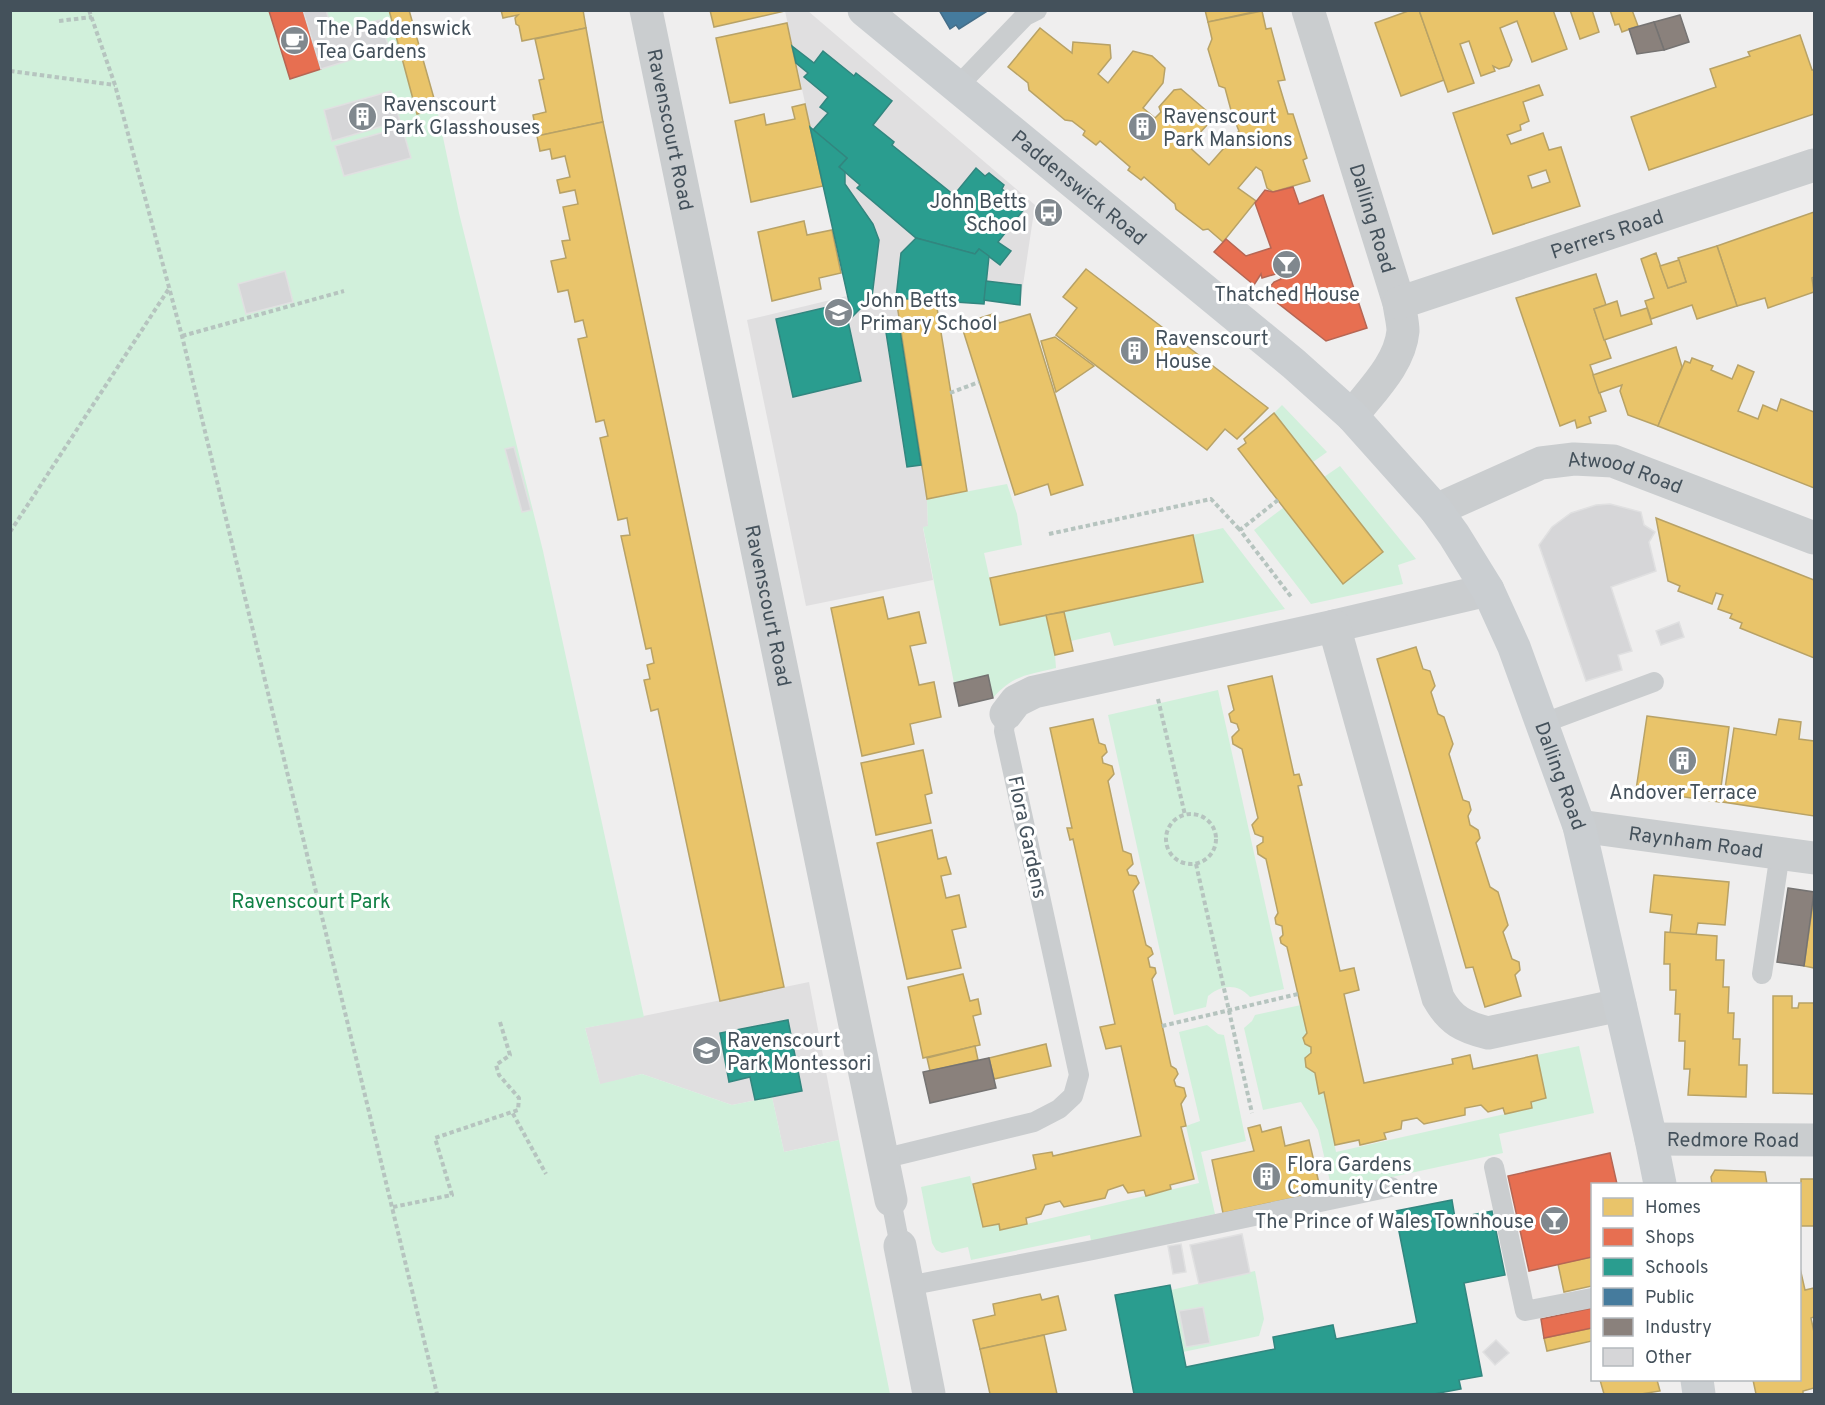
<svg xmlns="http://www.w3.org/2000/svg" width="1825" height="1405" font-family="Overpass,sans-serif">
  <rect width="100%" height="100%" fill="#efeeee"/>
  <g fill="#e0dfe0">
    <path d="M785,11H808L1035,205L1020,305L985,300L984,304L896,298L927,499L928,526L923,528L933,580L806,606L747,320L847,296Z"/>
    <path d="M809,982L839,1140L784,1152L772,1097L732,1105L642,1074L600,1085L585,1028Z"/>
  </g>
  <g fill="#d1f0db">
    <path d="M11,11H409L437,109L459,213L543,551L644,1017L585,1028L600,1084L642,1074L732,1105L772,1097L784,1152L839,1140L890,1394H11Z"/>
    <path d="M1282,405L1327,452L1313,462L1274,413Z"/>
    <path d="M1340,466L1416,559L1398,565L1403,584L1311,604L1254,530L1283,508L1343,584L1382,552L1324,477Z"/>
    <path d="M1007,484L1017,514L1022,545L984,553L1000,625L1046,615L1055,655L1056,668C1027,675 1013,675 993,698L988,675L954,683L923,527L928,526L927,499Z"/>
    <path d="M1223,528L1285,609L1114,646L1110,632L1071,641L1064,612L1203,582L1193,535Z"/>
    <path d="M1218,690L1284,989L1250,997C1237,983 1222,985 1208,996L1206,1007L1174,1015L1108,715Z"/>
    <path d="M1301,1005L1307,1033L1303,1038L1305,1044L1311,1047V1053L1305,1058L1306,1067L1315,1073L1319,1093L1324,1092L1336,1152L1531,1108V1102L1546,1098L1537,1055L1579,1046L1594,1113L1499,1134L1503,1153L1332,1190L1318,1130L1301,1102L1263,1110L1244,1028L1252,1021L1255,1015Z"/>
    <path d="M1207,1025L1218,1034L1224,1035L1246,1141L1201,1152L1215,1214L1091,1241L1090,1235L971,1260L968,1247L942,1253L936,1250L932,1243L921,1187L970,1176L983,1227L999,1224L1001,1230L1199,1183L1186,1126L1200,1121L1179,1032Z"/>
    <path d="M1255,1271L1264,1319L1259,1336L1183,1352L1171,1290Z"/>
  </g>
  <g fill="#e9c46a" stroke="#b8a266" stroke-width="1.5" fill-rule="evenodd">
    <path d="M389,10H409L437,109L417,114Z"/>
    <path d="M501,10H583L586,28L522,41L519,26L516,24L515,18L518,15L503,18Z"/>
    <path d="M710,10H785V11L714,27Z"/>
    <path d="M1205,10H1262L1208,22Z"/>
    <path d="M1411,10H1419L1444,80L1401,96L1375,23Z"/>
    <path d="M1419,10H1553L1567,49L1532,62L1517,21L1500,28L1512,60L1509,66L1499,69L1493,66L1495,71L1481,76L1469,41L1460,44L1474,83L1448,92Z"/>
    <path d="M1570,10H1592L1599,32L1580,39Z"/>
    <path d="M1610,10H1632L1638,26L1622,32L1619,24L1615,25Z"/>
    <path d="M1262,11L1266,29L1271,28L1285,80L1278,81L1288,114H1293L1307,158L1303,160L1310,181L1273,192L1267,188L1262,171L1256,167L1238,188L1256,201L1223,242L1208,229L1203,230L1176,209L1175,204L1144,177L1141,180L1128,170L1130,167L1100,141L1096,145L1083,135L1085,131L1072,121L1065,120L1029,90L1028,83L1008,67L1040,28L1072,53L1073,42L1110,45L1111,58L1098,74L1108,83L1133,51L1152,56L1165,68L1163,83L1143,108L1155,118L1161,112L1159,107L1174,90L1181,89L1208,112L1209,123L1194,139H1189L1186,144L1209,165L1239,131L1232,114L1225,88L1219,86L1208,49L1212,39L1208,22Z"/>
    <path d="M787,23L801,89L730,103L716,38Z"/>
    <path d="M586,28L603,122L537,136L533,115L546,112L539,80L544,79L535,39Z"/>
    <path d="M1800,35L1812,70H1814V114L1649,170L1631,117L1716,87L1710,69L1750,56L1748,52Z"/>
    <path d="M1539,85L1543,95L1523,102L1529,121L1520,125L1521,130L1507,135L1511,144L1543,133L1549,150L1561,147L1580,206L1493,234L1453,113ZM1546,170L1550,182L1532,188L1528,176Z"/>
    <path d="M805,104L823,186L751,202L735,121L764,114L766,125L795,119L792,107Z"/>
    <path d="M603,122L784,987L720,1001L658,709L651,711L644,680L650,679L647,665L654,663L651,648L646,649L621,536L630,535L627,518L618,520L600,438L608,436L604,420L596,422L578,339L587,337L583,320L575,322L568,290L558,292L551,261L566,258L562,241L570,240L563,207L578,204L575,190L560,193L557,180L570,177L565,156L552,159L550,149L540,151L537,136Z"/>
    <path d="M1814,212V277L1812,278L1814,292L1768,308L1765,298L1737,306L1717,246Z"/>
    <path d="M804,221L807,235L832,230L841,273L819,278L821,289L772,301L758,232Z"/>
    <path d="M1717,246L1737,306L1697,319L1692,305L1651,319L1645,301L1654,298L1641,259L1656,253L1668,288L1686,282L1678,258Z"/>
    <path d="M1679,260L1686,282L1668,288L1660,266Z"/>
    <path d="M1086,269L1268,408L1237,439L1225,429L1207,450L1056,335L1077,308L1063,297Z"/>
    <path d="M1596,274L1606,305L1594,309L1611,358L1590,365L1606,411L1589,417L1591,423L1577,428L1575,420L1560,426L1516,298Z"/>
    <path d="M896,298L936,302L967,491L927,499Z"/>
    <path d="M1617,301L1621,316L1647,308L1652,324L1604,340L1594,309Z"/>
    <path d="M996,313L999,323L1030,314L1083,485L1051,495L1048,484L1015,495L961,324Z"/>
    <path d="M1055,337L1094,366L1056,392L1041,341Z"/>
    <path d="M1676,347L1682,367L1658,426L1628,415L1620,391L1622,385L1599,393L1593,375Z"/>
    <path d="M1692,358L1713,366L1711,370L1732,379L1738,365L1754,372L1738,411L1758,419L1763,405L1777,411L1781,399L1814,412V488L1658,426L1685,361L1690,363Z"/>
    <path d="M1274,413L1383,552L1343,584L1238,449L1246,443L1244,439Z"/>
    <path d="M1656,518L1814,580V658L1740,628L1742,623L1730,618L1732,614L1718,609L1723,595L1716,593L1712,604L1678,591L1680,586L1668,581Z"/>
    <path d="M1193,535L1203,582L1000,625L990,578Z"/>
    <path d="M883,597L888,619L919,612L926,643L910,646L914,663L919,685L934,682L941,717L910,724L914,744L862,756L831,608Z"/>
    <path d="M1064,612L1073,651L1055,655L1046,615Z"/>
    <path d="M1416,647L1423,669L1430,671L1435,686L1431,692L1438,714L1444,717L1453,744L1449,754L1463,800L1469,802L1471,810L1468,816L1470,825L1478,830L1480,838L1476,843L1490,887L1498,892L1508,925L1503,932L1512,959L1519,962L1520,970L1515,975L1521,996L1485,1007L1473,967L1466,968L1377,659Z"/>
    <path d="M1272,676L1294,775L1299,774L1302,785L1298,786L1340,971L1354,968L1359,990L1344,994L1364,1083L1453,1064L1452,1059L1470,1055L1473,1069L1537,1055L1546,1098L1531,1102L1532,1108L1505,1114L1503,1108L1488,1112L1481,1105L1465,1108V1115L1424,1124L1417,1118L1402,1121L1401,1129L1384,1133L1386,1139L1360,1145L1359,1140L1335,1145L1324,1092L1319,1094L1315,1073L1306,1067L1305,1058L1311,1053V1047L1305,1044L1303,1038L1307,1033L1287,947L1281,943L1280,938L1283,935L1282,926L1276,924L1275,918L1278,913L1266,859L1258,854L1257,846L1263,842V837L1255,834L1252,825L1258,818L1242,749L1233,744L1232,737L1239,730L1237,724L1231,722L1229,714L1234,710L1228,686Z"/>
    <path d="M1647,716L1729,727L1719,802L1636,790Z"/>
    <path d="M1093,719L1099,743L1105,745L1107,752L1102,757L1103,763L1112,766L1114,774L1108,781L1123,851L1131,854L1133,864L1127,870L1129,875L1136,876L1139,883L1133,891L1146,945L1151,948L1153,954L1148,958L1150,967L1155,968L1156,973L1152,979L1171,1066L1176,1069L1178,1074L1174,1080L1176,1086L1184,1088L1186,1096L1181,1104L1186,1126L1181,1127L1194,1179L1170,1185L1171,1189L1146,1196L1144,1190L1128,1193L1123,1185L1108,1190L1105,1198L1064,1207L1060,1201L1045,1205L1041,1214L1026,1218L1027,1224L1000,1230L999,1224L983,1227L973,1184L1036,1169L1033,1155L1052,1152L1053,1156L1141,1136L1121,1046L1106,1049L1100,1027L1115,1024L1073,839L1070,840L1067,828H1072L1050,728Z"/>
    <path d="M1779,719L1801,722L1799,739L1814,741V816L1723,802L1734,728L1776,735Z"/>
    <path d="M923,750L932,793L925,795L931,823L876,835L861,763Z"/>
    <path d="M932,830L938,859L946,857L951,874L941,876L946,898L959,895L966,927L952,930L961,968L907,979L877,843Z"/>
    <path d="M1654,875L1729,882L1725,925L1698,923L1696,935L1670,933L1672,915L1650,912Z"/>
    <path d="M1814,896V968L1804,966Z"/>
    <path d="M1665,932L1717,936L1716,960H1724L1723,987H1729L1728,1013H1734L1733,1039H1740L1739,1065H1747L1746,1097L1688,1095L1690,1069H1684L1685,1041H1679L1680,1014H1675L1676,990H1670V964H1664Z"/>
    <path d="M963,974L970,1001L978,999L981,1014L973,1016L980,1045L923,1058L908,987Z"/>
    <path d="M1773,996H1792V1008H1798L1799,1003H1814V1094L1773,1093Z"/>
    <path d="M1046,1044L1051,1066L994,1079L989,1058Z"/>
    <path d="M975,1046L978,1060L930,1071L927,1058Z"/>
    <path d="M1260,1125L1262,1132L1281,1127L1285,1146L1309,1140L1321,1192L1223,1213L1212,1160L1254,1151L1248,1128Z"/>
    <path d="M1715,1170L1765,1172L1767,1184H1712L1711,1177Z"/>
    <path d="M1801,1179H1814V1246V1226H1801Z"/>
    <path d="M1592,1257V1286L1564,1292L1558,1264Z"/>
    <path d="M1800,1268L1805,1290L1814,1288V1317L1811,1318L1814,1332V1388L1803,1391V1394H1756L1753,1380H1800Z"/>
    <path d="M1040,1294L1042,1300L1058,1296L1066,1330L980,1349L973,1320L995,1315L993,1304Z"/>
    <path d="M1592,1328V1341L1547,1351L1544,1338Z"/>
    <path d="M1044,1335L1057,1394H990L980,1349Z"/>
    <path d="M1600,1380H1657L1660,1391L1641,1394H1604Z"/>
  </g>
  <g fill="#e76f51" stroke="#b66654" stroke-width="1.5">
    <path d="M303,10L321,69L290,79L269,11Z"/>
    <path d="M1293,187L1299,204L1323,195L1367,328L1326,341L1265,293L1274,282L1281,279L1279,273L1262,278L1261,274L1254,285L1214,252L1226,239L1246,256L1271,248L1255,203L1265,190L1273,192Z"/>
    <path d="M1610,1153L1617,1184H1592V1257L1529,1271L1508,1176Z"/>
    <path d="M1592,1308V1328L1544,1338L1541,1319Z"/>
  </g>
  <g fill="#2a9d8f" stroke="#32867f" stroke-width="1.5">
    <path d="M792,46L814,63L823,51L854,76L856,73L892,101L873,125L894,142L892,145L954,195L976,168L985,176L989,173L1004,185L1002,189L1025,208L998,242L1011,251L1000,265L979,249L975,254L916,238L857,188L860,185L839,167L847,158L813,130L828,113L820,107L828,97L804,77L808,73L796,63Z"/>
    <path d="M810,127L847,158L839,167L845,172V184L873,224L879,240L872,297L848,321L861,381L793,397L776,319L849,302Z"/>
    <path d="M916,238L975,254L979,249L989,256L984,304L896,298L901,253Z"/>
    <path d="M986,281L1021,285L1020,305L984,300Z"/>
    <path d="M899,324L921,465L907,467L885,326Z"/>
    <path d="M788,1020L802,1091L755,1100L750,1077L729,1082L720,1033Z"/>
    <path d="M1452,1200L1455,1218L1492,1211L1505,1275L1464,1283L1482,1376L1459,1380L1461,1389L1434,1394H1134L1115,1295L1170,1285L1186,1367L1275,1349L1273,1337L1333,1325L1336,1339L1417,1323L1395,1211Z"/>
  </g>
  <path fill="#457b9d" stroke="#456e89" stroke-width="1.5" d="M939,10H989L959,29L956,25L950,29Z"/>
  <g fill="#8a817c" stroke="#757372" stroke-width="1.5">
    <path d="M1680,15L1689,42L1664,50L1654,22Z"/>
    <path d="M1654,22L1664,50L1637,54L1629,29Z"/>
    <path d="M988,675L993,698L959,706L954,683Z"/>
    <path d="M1788,888L1814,892L1804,966L1777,962Z"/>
    <path d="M989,1058L996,1088L930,1103L923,1072Z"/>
  </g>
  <g fill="#d6d6d8" stroke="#e0e0e1" stroke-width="1.5">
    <path d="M303,10H326L333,34L380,20L389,48L321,69Z"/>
    <path d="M391,91L400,121L332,141L324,110Z"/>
    <path d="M402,127L411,158L344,176L335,146Z"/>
    <path d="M285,271L293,302L246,314L238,284Z"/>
    <path d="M514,447L531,510L522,512L505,449Z"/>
    <path d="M1610,504L1641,512L1644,525L1655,532L1649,542L1656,571L1611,587L1632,651L1618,655L1622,670L1586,681L1539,545L1552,527L1571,513L1596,505Z"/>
    <path d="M1679,622L1684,637L1661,645L1656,631Z"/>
    <path d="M1242,1234L1250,1273L1199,1284L1190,1245Z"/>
    <path d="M1181,1244L1186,1272L1173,1274L1168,1246Z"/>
    <path d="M1203,1307L1210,1343L1186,1347L1179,1311Z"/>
    <path d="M1496,1340L1509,1353L1495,1365L1483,1352Z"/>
  </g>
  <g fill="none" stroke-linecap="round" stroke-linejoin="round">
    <g stroke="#b6c4bf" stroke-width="4" stroke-dasharray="4.5 3" stroke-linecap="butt">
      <path d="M89,10L115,85L182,336L437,1394"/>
      <path d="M59,21L92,17"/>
      <path d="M10,71L115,85"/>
      <path d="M182,336L344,291"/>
      <path d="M950,393L979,382"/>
      <path d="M1278,500L1240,530L1292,598"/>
      <path d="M10,532L170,287"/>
      <path d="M1049,534L1211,499L1240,530"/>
      <path d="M1158,699L1185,815"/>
      <circle cx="1191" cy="839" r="25"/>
      <path d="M1196,864L1252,1113"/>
      <path d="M500,1022L510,1055L496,1065L499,1075L519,1098L518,1110L512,1112L546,1174"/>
      <path d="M1162,1026L1298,994"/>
      <path d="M393,1207L452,1195L435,1138L512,1112"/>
    </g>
    <g stroke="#cacdcf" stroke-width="20">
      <path d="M957,87L1025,16L1037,10"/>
      <path d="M1541,724L1654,682"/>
      <path d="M1762,974L1780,853"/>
      <path d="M882,1159L1034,1122L1059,1109L1073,1096L1079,1075L1004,731L1006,714"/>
      <path d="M1494,1167L1525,1311L1592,1298"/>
      <path d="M891,1200L900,1246"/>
      <path d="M908,1286L1093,1250L1391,1187"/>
    </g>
    <g stroke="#cacdcf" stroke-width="33">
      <path id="s1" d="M646,10L891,1200"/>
      <path id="s2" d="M1308,10L1399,303C1400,312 1403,322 1403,331C1400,364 1371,391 1352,416"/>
      <path id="s3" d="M1399,303L1814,165"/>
      <path id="s4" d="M1436,510L1541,463L1574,459L1613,461L1814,538"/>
      <path d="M1334,626L1488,590"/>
      <path d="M1006,714L1016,701L1034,692L1334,626L1438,998C1451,1021 1464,1027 1488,1033L1620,1005"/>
      <path id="s5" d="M1579,826L1814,858"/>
      <path id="s6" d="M1651,1139L1814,1140"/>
      <path d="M900,1246L929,1394"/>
    </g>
    <g stroke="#caced1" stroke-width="33">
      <path id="s7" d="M864,10L1294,364L1352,416L1436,510L1454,535L1488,590L1514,647L1579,826L1651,1139L1660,1184"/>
      <path d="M1697,1380L1699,1394"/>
    </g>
  </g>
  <defs>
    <symbol id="cafe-disc" viewBox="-11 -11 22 22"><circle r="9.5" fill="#80888e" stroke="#fff"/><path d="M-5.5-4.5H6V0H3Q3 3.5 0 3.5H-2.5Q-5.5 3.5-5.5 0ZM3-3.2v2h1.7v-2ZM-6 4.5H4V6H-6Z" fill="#fff"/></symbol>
    <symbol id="building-disc" viewBox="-11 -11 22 22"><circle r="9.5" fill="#80888e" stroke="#fff"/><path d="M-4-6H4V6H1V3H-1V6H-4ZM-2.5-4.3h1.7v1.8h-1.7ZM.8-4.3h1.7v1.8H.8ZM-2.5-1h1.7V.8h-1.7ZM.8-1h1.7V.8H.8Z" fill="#fff"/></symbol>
    <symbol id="bus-disc" viewBox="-11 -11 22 22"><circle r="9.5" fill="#80888e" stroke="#fff"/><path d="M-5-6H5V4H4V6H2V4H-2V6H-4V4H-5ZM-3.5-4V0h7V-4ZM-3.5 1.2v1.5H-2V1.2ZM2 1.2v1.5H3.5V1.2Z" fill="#fff"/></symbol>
    <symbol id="bar-disc" viewBox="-11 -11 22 22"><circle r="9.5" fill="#80888e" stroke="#fff"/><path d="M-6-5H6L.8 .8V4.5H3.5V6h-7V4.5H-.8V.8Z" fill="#fff"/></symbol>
    <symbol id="school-disc" viewBox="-11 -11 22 22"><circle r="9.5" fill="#80888e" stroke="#fff"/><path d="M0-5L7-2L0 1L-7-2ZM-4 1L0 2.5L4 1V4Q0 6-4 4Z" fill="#fff"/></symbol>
  </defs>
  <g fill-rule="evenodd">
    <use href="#cafe-disc" x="278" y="24" width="33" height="33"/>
    <use href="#building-disc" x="346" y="100" width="33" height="33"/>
    <use href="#building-disc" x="1126" y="110" width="33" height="33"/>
    <use href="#bus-disc" x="1032" y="196" width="33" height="33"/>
    <use href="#bar-disc" x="1270" y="248" width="33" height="33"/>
    <use href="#school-disc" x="822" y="296" width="33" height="33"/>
    <use href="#building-disc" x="1118" y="334" width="33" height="33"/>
    <use href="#building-disc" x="1666" y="744" width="33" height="33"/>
    <use href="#school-disc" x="690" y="1034" width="33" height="33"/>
    <use href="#building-disc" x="1250" y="1160" width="33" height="33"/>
    <use href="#bar-disc" x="1538" y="1204" width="33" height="33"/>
  </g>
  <g text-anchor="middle" stroke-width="6" stroke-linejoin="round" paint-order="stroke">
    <g font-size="20" fill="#44515b" stroke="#fff" text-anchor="start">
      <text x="316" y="35">The Paddenswick<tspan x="316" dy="23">Tea Gardens</tspan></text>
      <text x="383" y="111">Ravenscourt<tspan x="383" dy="23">Park Glasshouses</tspan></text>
      <text x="1163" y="123">Ravenscourt<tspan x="1163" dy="23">Park Mansions</tspan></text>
      <text x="1027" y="208" text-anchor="end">John Betts<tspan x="1027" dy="23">School</tspan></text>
      <text x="1287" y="301" text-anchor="middle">Thatched House</text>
      <text x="860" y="307">John Betts<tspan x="860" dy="23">Primary School</tspan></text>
      <text x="1155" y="345">Ravenscourt<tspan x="1155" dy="23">House</tspan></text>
      <text x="1683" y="799" text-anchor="middle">Andover Terrace</text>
      <text x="727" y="1047">Ravenscourt<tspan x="727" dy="23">Park Montessori</tspan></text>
      <text x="1287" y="1171">Flora Gardens<tspan x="1287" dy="23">Comunity Centre</tspan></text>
      <text x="1534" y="1228" text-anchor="end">The Prince of Wales Townhouse</text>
    </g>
    <g font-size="20" fill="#44515b" stroke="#fff">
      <text dy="7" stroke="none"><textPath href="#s1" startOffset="122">Ravenscourt Road</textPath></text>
      <text dy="7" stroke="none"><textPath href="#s7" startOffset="279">Paddenswick Road</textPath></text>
      <text dy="7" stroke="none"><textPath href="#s2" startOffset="218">Dalling Road</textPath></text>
      <text dy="7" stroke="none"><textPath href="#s3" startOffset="219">Perrers Road</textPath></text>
      <text dy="7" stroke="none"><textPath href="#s4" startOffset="201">Atwood Road</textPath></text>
      <text dy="7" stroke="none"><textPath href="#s1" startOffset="608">Ravenscourt Road</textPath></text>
      <text dy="7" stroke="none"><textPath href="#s7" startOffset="1056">Dalling Road</textPath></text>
      <text transform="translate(1028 837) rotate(78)" y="7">Flora Gardens</text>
      <text dy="7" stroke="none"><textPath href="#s5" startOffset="118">Raynham Road</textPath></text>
      <text dy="7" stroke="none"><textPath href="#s6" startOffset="82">Redmore Road</textPath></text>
    </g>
    <g font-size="20" fill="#118145" stroke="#fff">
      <text x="311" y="908">Ravenscourt Park</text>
    </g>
  </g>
  <rect width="1825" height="1405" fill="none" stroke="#44515b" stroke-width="24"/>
  <rect x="1591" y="1183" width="210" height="198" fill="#ffffff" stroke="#b4b9bd" stroke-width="1.5"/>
  <rect x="1603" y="1198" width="30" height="18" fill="#e9c46a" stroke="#b4b9bd" stroke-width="1.5"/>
  <text x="1645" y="1213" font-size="18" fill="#44515b">Homes</text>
  <rect x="1603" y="1228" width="30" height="18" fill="#e76f51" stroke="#b4b9bd" stroke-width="1.5"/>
  <text x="1645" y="1243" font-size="18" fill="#44515b">Shops</text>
  <rect x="1603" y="1258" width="30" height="18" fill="#2a9d8f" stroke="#b4b9bd" stroke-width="1.5"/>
  <text x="1645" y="1273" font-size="18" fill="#44515b">Schools</text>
  <rect x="1603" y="1288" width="30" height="18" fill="#457b9d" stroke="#b4b9bd" stroke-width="1.5"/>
  <text x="1645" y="1303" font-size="18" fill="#44515b">Public</text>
  <rect x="1603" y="1318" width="30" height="18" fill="#8a817c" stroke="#b4b9bd" stroke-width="1.5"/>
  <text x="1645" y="1333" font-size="18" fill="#44515b">Industry</text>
  <rect x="1603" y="1348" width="30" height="18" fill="#d6d6d8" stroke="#b4b9bd" stroke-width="1.5"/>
  <text x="1645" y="1363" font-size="18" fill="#44515b">Other</text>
</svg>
